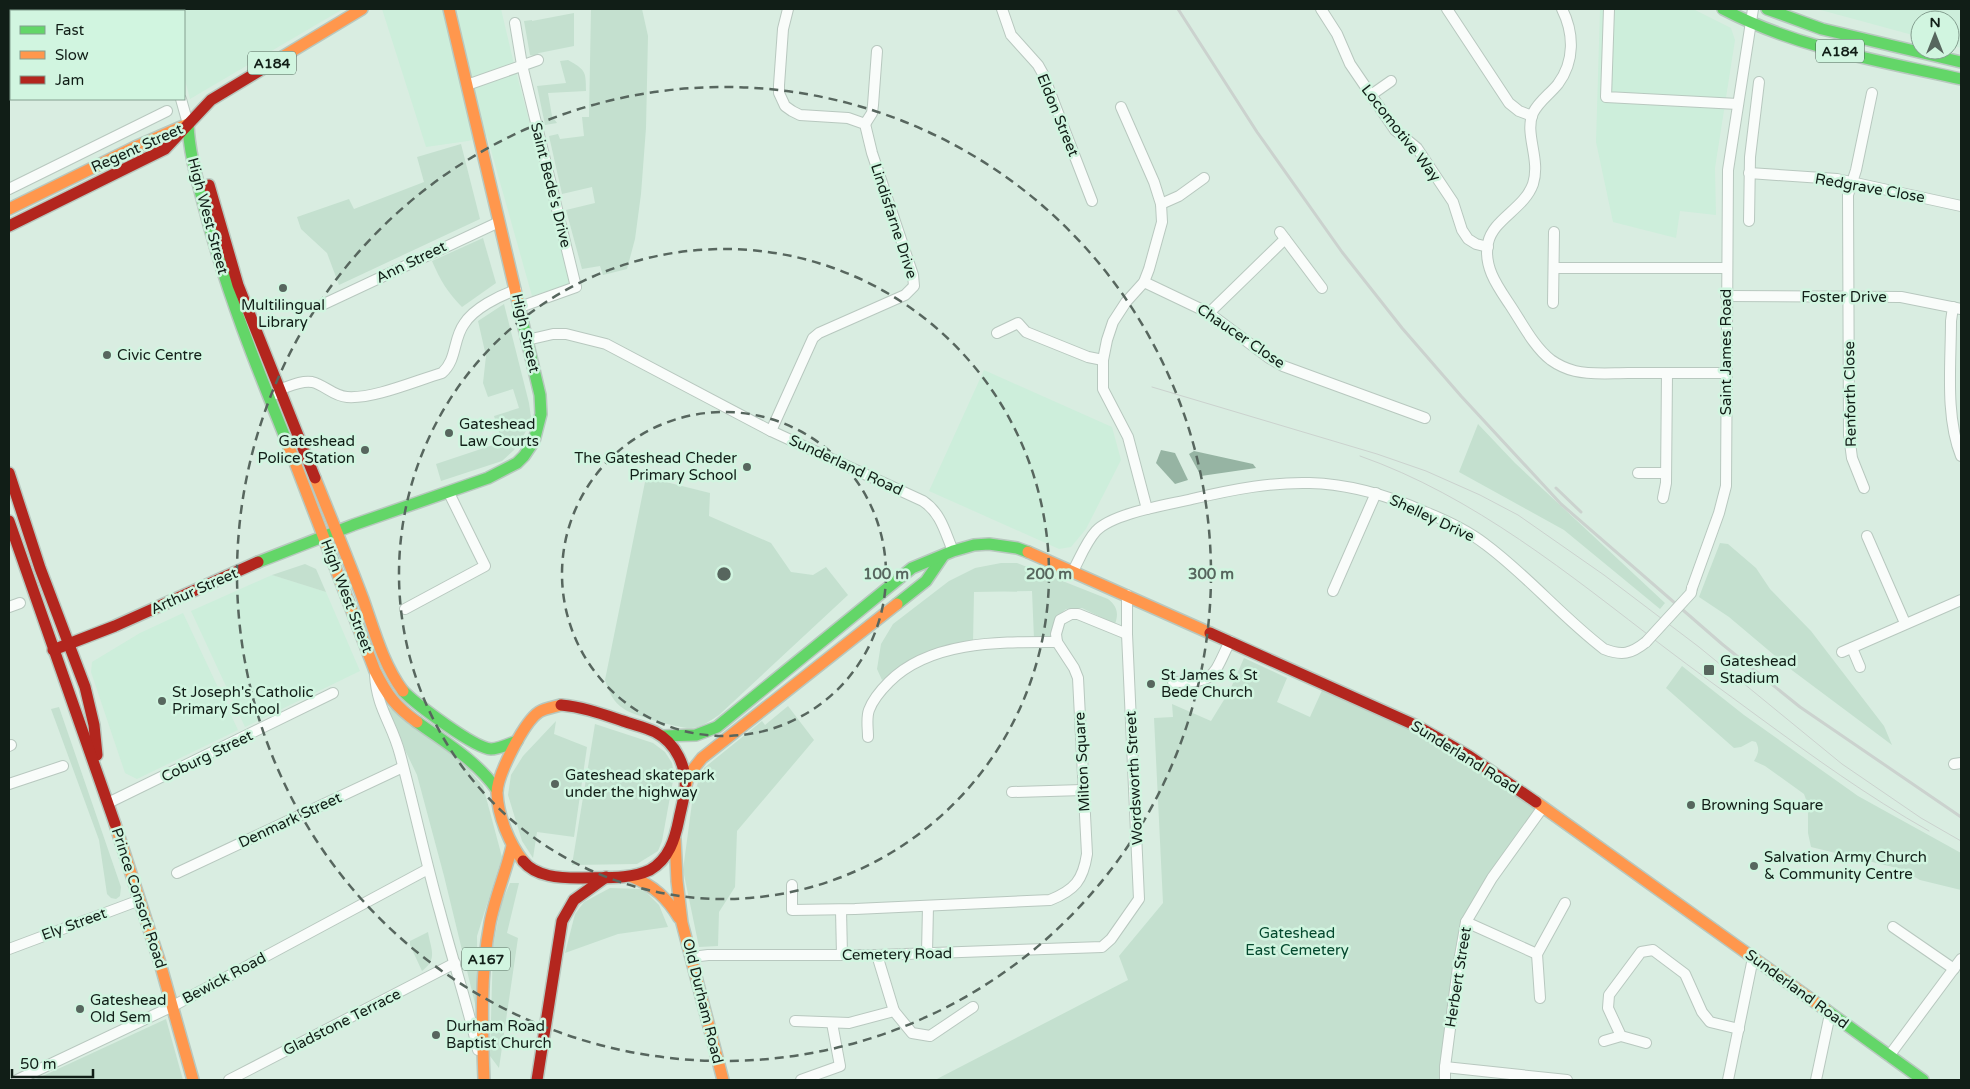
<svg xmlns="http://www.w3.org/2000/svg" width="1970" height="1089" font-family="'Varela Round',sans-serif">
  <rect width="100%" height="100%" fill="#d9ede1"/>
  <g fill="#cdeedb">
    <path d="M166,9H343L190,99L184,76V11H166Z"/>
    <path d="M382,9H501L513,60L572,283L532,296L487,136L468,141L426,147Z"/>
    <path d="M1600,9H1693L1731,28L1735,40L1715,168L1716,215L1680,211L1676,238L1613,222L1596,142Z"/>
    <path d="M1817,9H1961V48L1950,45V20H1920V37Z"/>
    <path d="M984,370L1112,427L1121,460L1086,529L1071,547L1059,549L929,491Z"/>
    <path d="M272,575L326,592L360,671L245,727L191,611Z"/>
    <path d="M183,613L238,730L137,779L125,773L91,672L92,662L140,633Z"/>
  </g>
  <g fill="#c4e0cf">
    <path d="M591,9H642L648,36L646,128L641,194L635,239L627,269L603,275L600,266L582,269L566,210L595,203L592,187L562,194L549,136L558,134L560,139L584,136L582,117H589Z"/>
    <path d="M574,13V46L539,53L534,56L530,55L524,21L532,20V21Z"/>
    <path d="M568,60C585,70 586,70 586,91L548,93L552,116L557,123L545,125L537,86L566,83L560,61Z"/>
    <path d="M461,144L480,219L339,285L327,253L301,229L297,217L349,199L354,209L424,182L417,157Z"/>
    <path d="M483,238L496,283L462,307C448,293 440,280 432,261Z"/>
    <path d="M504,304L529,403L531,417L525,433L514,450L502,461L441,481L436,464L502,442L494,416L519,408L513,389L488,397L483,383L486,356L478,321Z"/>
    <path d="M1478,424L1515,463L1665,603L1660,609L1564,530L1459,472Z"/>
    <path d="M646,477L710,493L709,516L771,543L791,572L813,575L826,567L848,595L719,715C711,720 701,728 691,728C681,729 632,715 624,709C613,702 609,692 605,680Z"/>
    <path d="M1720,543L1728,544L1756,568L1770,589L1811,631L1884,726L1892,745L1793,671L1729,617L1699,597Z"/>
    <path d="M1001,563H1017L1108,599C1117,606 1119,613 1115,624L1082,608L1066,609L1055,619L1054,640L1034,639L1032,591L974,592L973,643L919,656L882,680L877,669L881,644L893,624L949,581L975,568Z"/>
    <path d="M305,564L316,569L326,592L272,575Z"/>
    <path d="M1244,658L1287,678L1277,702L1310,717L1324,686L1417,728L1539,808L1468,909L1441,1080H935L1128,980L1119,956L1163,903L1154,718L1173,717L1172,704L1211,721L1230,690Z"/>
    <path d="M1682,666L1744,715L1858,796L1961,853V890L1920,880L1901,869L1811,847L1808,833V805L1804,794L1765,766L1754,761C1758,754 1760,750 1756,742L1752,741L1741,747L1734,748L1666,688Z"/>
    <path d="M382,702L465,765L483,786L502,857L477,936L478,1016L444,876L417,775Z"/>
    <path d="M788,706L814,740L737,831L735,887L719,912L718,946L699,947L683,870L692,803L698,782L704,768L762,721L765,725Z"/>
    <path d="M59,707L121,887L120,896L116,899L111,898L107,894L99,840L51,709Z"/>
    <path d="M556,721L554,734L587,747L574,837L537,832L533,858L522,841L508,795L511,775L523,756Z"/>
    <path d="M595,724L653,743L665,752L672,763L674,775L662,841L658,851L637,864L572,865Z"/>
    <path d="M510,883H519L507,933L518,938L499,1068L490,1056L493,947L501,904Z"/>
    <path d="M610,888L643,889L659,905L668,927L618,934L565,953L575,914L584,902Z"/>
    <path d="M428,932C431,950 438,959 422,971L410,945V941Z"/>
    <path d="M166,1019L183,1080H34Z"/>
  </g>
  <g fill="#96b4a3">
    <path d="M1161,450L1175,453L1188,480L1175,484L1156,463Z"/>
    <path d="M1194,451L1253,464L1256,468L1201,476L1189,454Z"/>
  </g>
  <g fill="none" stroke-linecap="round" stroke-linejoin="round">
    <defs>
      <g id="street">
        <path d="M153,9L154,11"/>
        <path d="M1002,9L1011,35L1038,65L1043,74L1092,201"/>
        <path d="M1321,9L1337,34L1350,64L1395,130L1417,148L1453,202L1462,230L1468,239L1476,244L1488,247"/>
        <path d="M1447,9L1509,103L1519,111L1532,116"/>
        <path d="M1562,9C1574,33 1575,61 1558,84C1550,94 1539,101 1533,113C1524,134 1541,159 1533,184C1524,209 1493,219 1488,243C1483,267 1498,287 1510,305C1522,323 1534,347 1551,360C1558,365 1567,369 1575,371C1592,375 1611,373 1628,373C1661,373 1694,373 1727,373"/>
        <path d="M1609,9L1606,97L1738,104"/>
        <path d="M47,11L54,9"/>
        <path d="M515,23L522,65L576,287L520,307"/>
        <path d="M9,24L11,23"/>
        <path d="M467,85L538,60"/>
        <path d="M1371,95L1391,81"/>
        <path d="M181,99L188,124"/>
        <path d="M1121,107L1154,182L1161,204L1162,222L1149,269L1144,282L1126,302L1113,322L1107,340L1103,360V389L1128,437L1147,509"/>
        <path d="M865,124L872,113L873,105L877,51"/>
        <path d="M1749,173L1837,179L1961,206"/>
        <path d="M9,189L167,111"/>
        <path d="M1161,204L1179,196L1204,178"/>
        <path d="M1749,221L1750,157L1759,82"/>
        <path d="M1280,232L1322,288"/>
        <path d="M1554,268H1726"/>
        <path d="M1144,282L1209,313L1269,358L1283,366L1425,418"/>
        <path d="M1726,296L1901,297L1961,309"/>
        <path d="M1553,303L1554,232"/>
        <path d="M324,304L499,222"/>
        <path d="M1953,307L1951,321C1951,364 1945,416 1961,456"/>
        <path d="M1209,313L1285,239"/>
        <path d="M997,333L1018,323L1026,332L1088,357L1103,360"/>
        <path d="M527,340L553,334H566L606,344L771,431L923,501C941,513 945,532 953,551"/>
        <path d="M276,394L278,390C288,387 301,380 312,382C325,385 333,396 347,397C374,399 415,381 442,373C457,360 453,339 464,324C474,308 499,296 516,290"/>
        <path d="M771,431L813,338L819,333L905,295L914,286L913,275L872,153L865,124L848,118L800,115L792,111L785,106L779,93V85L783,29L788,9"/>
        <path d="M1638,473H1665"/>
        <path d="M1864,488L1852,458L1849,435L1848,195L1856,170L1872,93"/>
        <path d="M1663,498L1666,483L1667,373"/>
        <path d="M1867,536L1905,623"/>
        <path d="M1073,571C1080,558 1086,542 1096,531C1113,513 1167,505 1192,499C1281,478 1339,473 1425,512C1445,520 1467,530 1485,544C1527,575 1562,617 1604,649C1622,656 1631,654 1646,642"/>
        <path d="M1692,588L1719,513L1726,486L1728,170L1753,9"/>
        <path d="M1333,591L1376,493"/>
        <path d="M9,607L20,603"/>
        <path d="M405,609L485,566L449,493"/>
        <path d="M1057,642L1056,634L1060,620L1071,614H1078L1127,634"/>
        <path d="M1852,648L1860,667"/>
        <path d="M1842,652L1961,600"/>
        <path d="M375,675C377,709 392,723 400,754C414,806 425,859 440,912C452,958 467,1003 478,1050"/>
        <path d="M1173,682C1216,682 1212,678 1230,641"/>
        <path d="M9,746L11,745"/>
        <path d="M1954,764L1961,763"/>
        <path d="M9,784L63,766"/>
        <path d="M1012,792L1083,790"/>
        <path d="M108,803L333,693"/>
        <path d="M177,873L403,767"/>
        <path d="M792,885V910L855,909L1050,900C1075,890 1083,880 1087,854L1078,678L1074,668L1057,642C1002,642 931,640 889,682C881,690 873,699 869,710C866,718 868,728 868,737"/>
        <path d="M841,910L842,955"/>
        <path d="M1466,922L1537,954"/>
        <path d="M1893,927L1954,969"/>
        <path d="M9,949L140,900"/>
        <path d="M927,953L928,906"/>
        <path d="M877,955L894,1011"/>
        <path d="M692,957L708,955H877L1102,947L1111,939L1139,899L1127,634V595"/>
        <path d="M1540,998L1537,954L1565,903"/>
        <path d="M795,1021L849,1023L894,1011L912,1033L930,1036L973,1007"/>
        <path d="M1604,1041L1621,1036"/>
        <path d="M1646,1043L1621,1036L1608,1008L1609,995L1641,952L1653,950L1685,974L1702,1012L1710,1022L1739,1029"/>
        <path d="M1889,1056L1961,959"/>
        <path d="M1445,1067L1567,1080"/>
        <path d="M17,1080L173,1006L428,869"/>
        <path d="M229,1080L455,963"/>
        <path d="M801,1080L840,1066L832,1023"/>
        <path d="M1445,1080V1067L1458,967L1466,922L1492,878L1543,807"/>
        <path d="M1728,1080L1753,958"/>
        <path d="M1816,1080L1830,1014"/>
      </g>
      <g id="fast">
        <path d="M1723,9C1797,48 1880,61 1961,79"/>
        <path d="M1767,9L1822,29L1961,62"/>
        <path d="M188,124C189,152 197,179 204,206C225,289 257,368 289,447"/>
        <path d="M258,562L353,525L488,478L517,463L524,456L534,441L541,414L540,395L521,315"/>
        <path d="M897,604L926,581L943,556"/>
        <path d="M403,691C416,704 474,748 491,749C499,749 509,744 517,741"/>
        <path d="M417,722C446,743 477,761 497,790"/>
        <path d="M662,736L696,735L717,727L912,568L953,551L974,545L989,544L1017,548L1028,552"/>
        <path d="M1826,1010L1923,1080"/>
      </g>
      <g id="slow">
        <path d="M449,9L521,315"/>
        <path d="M264,68L362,9"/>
        <path d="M9,209L135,147L188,124"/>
        <path d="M289,447L375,671C387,695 395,706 417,722"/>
        <path d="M315,478C331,518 348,559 363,599C374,630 383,664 403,691"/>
        <path d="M1028,552L1210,633"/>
        <path d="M686,785L690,773L702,758L897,604"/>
        <path d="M1536,802L1826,1010"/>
        <path d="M115,824L160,963L193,1080"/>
        <path d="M675,839L677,881L682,923L723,1080"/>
        <path d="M523,861C509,843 498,816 497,793C497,775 524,722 539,712C545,708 554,707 561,705"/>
        <path d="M632,877C654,886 667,898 679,918"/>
        <path d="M484,1080C482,1028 480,975 490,923C495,897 506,872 512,846"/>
      </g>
      <g id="jam">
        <path d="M209,185L238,285L315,478"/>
        <path d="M9,226L165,149L211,100L264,68"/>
        <path d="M9,473L40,568L85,687L94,725L97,755"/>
        <path d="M9,521L115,824"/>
        <path d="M1210,633L1417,726L1469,756L1536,802"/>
        <path d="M53,650L115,626L258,562"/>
        <path d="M523,861C536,877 560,878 579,878C602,877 629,880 650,870C669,859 675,839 679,819C681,809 684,799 685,789C687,767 676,743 655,732C645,727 634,725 623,721C602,714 583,707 561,705"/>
        <path d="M537,1080L562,921L574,900L606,877"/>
      </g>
    </defs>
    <use href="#street" stroke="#b8c8bf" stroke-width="12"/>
    <use href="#fast" stroke="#b8c8bf" stroke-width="14"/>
    <use href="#slow" stroke="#b8c8bf" stroke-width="14"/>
    <use href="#jam" stroke="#b8c8bf" stroke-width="14"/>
    <use href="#street" stroke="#f9fcfa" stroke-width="10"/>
    <use href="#fast" stroke="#63d668" stroke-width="11"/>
    <use href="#slow" stroke="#ff974d" stroke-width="11"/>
    <use href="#jam" stroke="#b3261e" stroke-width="11"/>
    <g stroke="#cbd2ce" stroke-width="1">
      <path d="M1152,387L1377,454L1426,471L1480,495L1518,515L1604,575L1699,647L1842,764L1921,818L1961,841"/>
      <path d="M1360,456C1474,496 1570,575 1664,647C1694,670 1725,692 1756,715C1812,756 1867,796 1929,831"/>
    </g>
    <g stroke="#cbd2ce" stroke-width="3">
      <path d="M1178,9L1257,132L1342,252L1402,328L1461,396L1561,504L1722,644L1800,707L1961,817"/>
      <path d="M1556,488L1581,512"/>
    </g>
    <defs>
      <path id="street-bridge" d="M1646,642L1691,593L1692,588"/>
    </defs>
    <use href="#street-bridge" stroke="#b8c8bf" stroke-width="12" stroke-linecap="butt"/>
    <use href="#street-bridge" stroke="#f9fcfa" stroke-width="10"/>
  </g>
  <g fill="none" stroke="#57665e" stroke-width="2.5" stroke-dasharray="9 6">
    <circle cx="724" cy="574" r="162"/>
    <circle cx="724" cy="574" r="325"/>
    <circle cx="724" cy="574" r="487"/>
  </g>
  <g fill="#57665e" stroke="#d1f5e0" stroke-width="2">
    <circle cx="283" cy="288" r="5"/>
    <circle cx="107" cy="355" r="5"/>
    <circle cx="449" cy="433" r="5"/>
    <circle cx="365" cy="450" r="5"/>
    <circle cx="747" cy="467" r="5"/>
    <rect x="1703" y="664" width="12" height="12" rx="2.5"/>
    <circle cx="1151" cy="684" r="5"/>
    <circle cx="162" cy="701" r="5"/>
    <circle cx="555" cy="784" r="5"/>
    <circle cx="1691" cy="805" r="5"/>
    <circle cx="1754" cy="866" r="5"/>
    <circle cx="80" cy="1009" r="5"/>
    <circle cx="436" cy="1035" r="5"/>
  </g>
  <g text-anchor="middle" stroke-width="5" stroke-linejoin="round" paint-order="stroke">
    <g fill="#d1f5e0" stroke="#4b5e53" stroke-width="1">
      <rect x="1816" y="39.5" width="48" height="23" rx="4"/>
      <rect x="248" y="51.5" width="48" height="23" rx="4"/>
      <rect x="462" y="947.5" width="48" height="23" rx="4"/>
    </g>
    <g font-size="14" font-weight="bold" fill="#111e17">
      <text x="1840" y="56">A184</text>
      <text x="272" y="68">A184</text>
      <text x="486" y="964">A167</text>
    </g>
    <g font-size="15" fill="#111e17" stroke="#d1f5e0">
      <text transform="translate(1058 115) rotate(68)" y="5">Eldon Street</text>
      <text transform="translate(1401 133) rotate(52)" y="5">Locomotive Way</text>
      <text transform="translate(137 148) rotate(-24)" y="5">Regent Street</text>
      <text transform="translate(551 185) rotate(76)" y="5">Saint Bede's Drive</text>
      <text transform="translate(1870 188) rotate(10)" y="5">Redgrave Close</text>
      <text transform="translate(208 216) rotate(75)" y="5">High West Street</text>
      <text transform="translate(894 221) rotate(72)" y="5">Lindisfarne Drive</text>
      <text transform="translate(411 262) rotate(-26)" y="5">Ann Street</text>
      <text x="1844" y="302">Foster Drive</text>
      <text transform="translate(526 333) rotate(77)" y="5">High Street</text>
      <text transform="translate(1241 336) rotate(34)" y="5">Chaucer Close</text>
      <text transform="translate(1726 352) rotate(-90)" y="5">Saint James Road</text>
      <text transform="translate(1850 394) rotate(-91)" y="5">Renforth Close</text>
      <text transform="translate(846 465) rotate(25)" y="5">Sunderland Road</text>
      <text transform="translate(1432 518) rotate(25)" y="5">Shelley Drive</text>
      <text transform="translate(194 591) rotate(-24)" y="5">Arthur Street</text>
      <text transform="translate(347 596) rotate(69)" y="5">High West Street</text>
      <text transform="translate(207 756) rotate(-26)" y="5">Coburg Street</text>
      <text transform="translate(1465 757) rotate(32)" y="5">Sunderland Road</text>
      <text transform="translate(1082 762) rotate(-93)" y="5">Milton Square</text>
      <text transform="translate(1134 778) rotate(-93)" y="5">Wordsworth Street</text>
      <text transform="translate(290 820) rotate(-25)" y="5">Denmark Street</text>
      <text transform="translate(139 898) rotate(72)" y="5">Prince Consort Road</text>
      <text transform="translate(74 924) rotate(-20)" y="5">Ely Street</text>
      <text transform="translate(897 954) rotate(-1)" y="5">Cemetery Road</text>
      <text transform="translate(1458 977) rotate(-81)" y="5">Herbert Street</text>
      <text transform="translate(224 978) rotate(-28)" y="5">Bewick Road</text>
      <text transform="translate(1797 989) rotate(36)" y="5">Sunderland Road</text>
      <text transform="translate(703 1001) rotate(76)" y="5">Old Durham Road</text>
      <text transform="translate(342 1022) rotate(-27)" y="5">Gladstone Terrace</text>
    </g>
    <g font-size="15" fill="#111e17" stroke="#d1f5e0" text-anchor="start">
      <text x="283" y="310" text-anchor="middle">Multilingual<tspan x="283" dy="17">Library</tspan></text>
      <text x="117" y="360">Civic Centre</text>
      <text x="459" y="429">Gateshead<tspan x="459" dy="17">Law Courts</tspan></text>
      <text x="355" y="446" text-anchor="end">Gateshead<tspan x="355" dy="17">Police Station</tspan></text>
      <text x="737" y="463" text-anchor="end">The Gateshead Cheder<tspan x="737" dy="17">Primary School</tspan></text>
      <text x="1720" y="666">Gateshead<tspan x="1720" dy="17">Stadium</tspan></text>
      <text x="1161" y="680">St James &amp; St<tspan x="1161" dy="17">Bede Church</tspan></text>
      <text x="172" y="697">St Joseph's Catholic<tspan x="172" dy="17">Primary School</tspan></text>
      <text x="565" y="780">Gateshead skatepark<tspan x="565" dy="17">under the highway</tspan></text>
      <text x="1701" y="810">Browning Square</text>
      <text x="1764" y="862">Salvation Army Church<tspan x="1764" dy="17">&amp; Community Centre</tspan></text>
      <text x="90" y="1005">Gateshead<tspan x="90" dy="17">Old Sem</tspan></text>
      <text x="446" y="1031">Durham Road<tspan x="446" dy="17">Baptist Church</tspan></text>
    </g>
    <g font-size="15" fill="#04482e" stroke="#d1f5e0">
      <text x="1297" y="938">Gateshead<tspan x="1297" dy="17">East Cemetery</tspan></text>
    </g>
  </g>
  <circle cx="724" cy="574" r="8" fill="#57665e" stroke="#d1f5e0" stroke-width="2.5"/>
  <g font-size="15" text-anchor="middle" font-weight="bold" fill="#57665e" stroke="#d1f5e0" stroke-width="5" stroke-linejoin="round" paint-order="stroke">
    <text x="886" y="579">100 m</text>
    <text x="1049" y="579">200 m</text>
    <text x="1211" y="579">300 m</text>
  </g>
  <rect width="1970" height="1089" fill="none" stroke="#111e17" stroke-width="20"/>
  <rect x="10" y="10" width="175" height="90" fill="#d1f5e0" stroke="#849f90"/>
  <rect x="20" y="26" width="25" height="8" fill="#63d668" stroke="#849f90"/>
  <text x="55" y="35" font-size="15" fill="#111e17">Fast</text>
  <rect x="20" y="51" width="25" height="8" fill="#ff974d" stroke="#849f90"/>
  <text x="55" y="60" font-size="15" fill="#111e17">Slow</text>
  <rect x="20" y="76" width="25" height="8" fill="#b3261e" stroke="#849f90"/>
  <text x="55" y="85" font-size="15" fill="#111e17">Jam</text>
  <g transform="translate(1935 35)"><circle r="24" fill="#d1f5e0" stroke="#849f90"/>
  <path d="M0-4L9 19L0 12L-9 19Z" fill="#57665e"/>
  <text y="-8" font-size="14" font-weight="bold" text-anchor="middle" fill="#111e17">N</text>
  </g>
  <path d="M12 1069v8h81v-8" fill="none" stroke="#111e17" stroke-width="2.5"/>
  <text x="20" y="1069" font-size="15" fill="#111e17" stroke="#d1f5e0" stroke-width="4" paint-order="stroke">50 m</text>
</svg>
